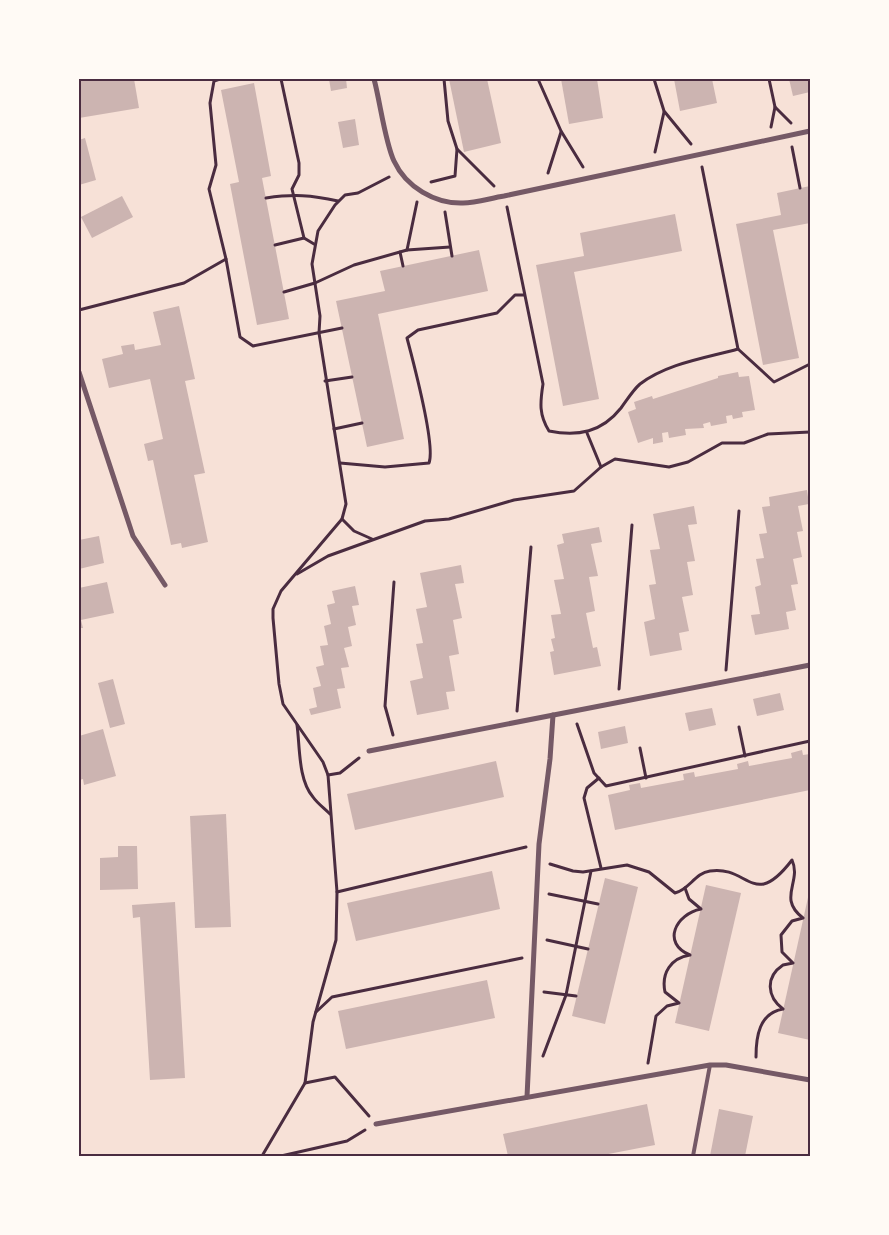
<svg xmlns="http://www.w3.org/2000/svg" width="889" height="1235" font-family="'Source Serif 4',serif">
  <rect width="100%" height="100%" fill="#f7e1d7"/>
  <g fill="#ccb4b1">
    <path d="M79,79H134L139,108L79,118Z"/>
    <path d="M329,79H346L347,88L331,91Z"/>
    <path d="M449,79H487L501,143L464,152Z"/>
    <path d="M561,79H597L603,118L569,124Z"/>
    <path d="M674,79H712L717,103L680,111Z"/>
    <path d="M789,79H810V92L793,96Z"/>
    <path d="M254,83L271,176L262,178L289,319L257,325L230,184L239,182L221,90Z"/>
    <path d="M355,119L359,145L343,148L338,122Z"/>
    <path d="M85,138L96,180L79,185V140Z"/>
    <path d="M810,186V223L773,230L799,358L763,365L736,224L781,215L777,193Z"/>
    <path d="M122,196L133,217L92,238L81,217Z"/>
    <path d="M675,214L682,251L574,272L599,399L563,406L536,265L584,256L580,233Z"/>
    <path d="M479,250L488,291L378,314L404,439L367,447L336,301L385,291L380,271Z"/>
    <path d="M179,306L195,379L185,381L205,473L194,475L208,542L182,548L181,543L171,545L153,460L148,461L144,444L163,439L150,379L109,388L102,359L123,354L121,346L134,344L135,350L161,345L153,312Z"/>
    <path d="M738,372L739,377L749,376L755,410L742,412L743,417L733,419L732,415L726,416L727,423L711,426L710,422L703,424L704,428L685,429L686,435L669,438L668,432L662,433L663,442L653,444V438L638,443L628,412L636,409L634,402L652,396L653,399L718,378V376Z"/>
    <path d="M807,490L809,504L798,506L803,531L797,532L802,557L793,559L798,584L791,585L796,610L786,612L789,629L755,635L751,615L760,614L755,587L761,585L756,559L764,558L759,534L767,533L762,507L770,506L769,497Z"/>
    <path d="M694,506L697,524L688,525L695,561L687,562L693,595L682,597L689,631L679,633L682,650L650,656L644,622L655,619L649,585L656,584L650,550L660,549L653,514Z"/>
    <path d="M599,527L602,542L591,544L598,576L589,577L595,611L586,613L593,648L597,647L601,666L554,675L550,652L554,651L551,639L555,638L551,615L561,614L554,580L564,579L557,545L564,543L562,534Z"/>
    <path d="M99,536L104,563L79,569V540Z"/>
    <path d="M461,565L464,583L455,584L462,618L453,620L459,654L449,656L455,691L446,692L449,709L417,715L410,681L423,678L416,644L423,643L416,609L427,607L420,573Z"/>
    <path d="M107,582L114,613L81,620L83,628H79V588Z"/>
    <path d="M355,586L359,605L352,606L356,625L348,627L352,646L344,648L349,667L341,668L345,688L337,689L341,708L311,715L309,709L317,707L313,688L321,686L316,667L324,665L320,646L328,645L324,626L331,624L327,605L335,603L332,591Z"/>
    <path d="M113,679L125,724L110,728L98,683Z"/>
    <path d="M780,693L784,710L757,716L753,699Z"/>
    <path d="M712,708L716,725L689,731L685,713Z"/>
    <path d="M625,726L628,743L601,749L598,732Z"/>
    <path d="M103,729L116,776L84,785L83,779L79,780V736Z"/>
    <path d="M802,750L803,755L810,754V790L615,830L608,795L630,790L629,785L640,783L641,788L684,780L683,774L694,772L695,777L738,769L737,764L748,761L749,766L792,758L791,753Z"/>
    <path d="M496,761L504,797L355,830L347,794Z"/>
    <path d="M226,814L231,927L195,928L190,816Z"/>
    <path d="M118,846H137L138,889L100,890V858L118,857Z"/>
    <path d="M492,871L500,909L356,941L347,903Z"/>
    <path d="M605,878L638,887L605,1024L572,1016Z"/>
    <path d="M706,885L741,893L709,1031L675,1023Z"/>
    <path d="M809,893L810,894V1040L778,1033Z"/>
    <path d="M175,902L185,1078L150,1080L140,917L133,918L132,905Z"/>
    <path d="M487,980L495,1018L346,1049L338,1011Z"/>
    <path d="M647,1104L655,1145L598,1156H508L503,1134Z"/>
    <path d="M719,1109L753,1116L745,1156H710Z"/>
  </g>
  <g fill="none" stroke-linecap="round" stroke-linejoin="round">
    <g stroke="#4a2c40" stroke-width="3">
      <path d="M220,79L214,81L210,103L216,165L209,189L226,259L240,337L253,346L342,328"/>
      <path d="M281,79L299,163V175L292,189L304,238L314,244"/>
      <path d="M444,79L448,121L457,149L494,186"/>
      <path d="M538,79L561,131L583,167"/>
      <path d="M654,79L664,111L691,144"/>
      <path d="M769,79L775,107L771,127"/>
      <path d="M775,107L791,123"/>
      <path d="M792,147L800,188"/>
      <path d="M655,152L664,112"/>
      <path d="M702,167L738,349L774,382L810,364"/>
      <path d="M548,173L561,132"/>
      <path d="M431,182L455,176L457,149"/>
      <path d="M266,198C294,194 311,195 338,201"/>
      <path d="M507,207L543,384C540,403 539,415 549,431C578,437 602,432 621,408C627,400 633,390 640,384C668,363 706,358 738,349"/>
      <path d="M445,212L452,256"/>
      <path d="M275,245L304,238"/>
      <path d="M407,250L417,202"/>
      <path d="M400,252L403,266"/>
      <path d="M284,292L315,283L354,265L407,250L450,247"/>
      <path d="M79,310L184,283L226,259"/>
      <path d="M325,381L352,377"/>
      <path d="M334,429L362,423"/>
      <path d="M587,433L601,467"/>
      <path d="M340,463L385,467L429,463C436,445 413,361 407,338L418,330L497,313L515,295H524"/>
      <path d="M342,519L354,531L372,539"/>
      <path d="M297,574L328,556L425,521L449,519L514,500L574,491L601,467L615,459L669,467L688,462L722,443H744L768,434L810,432"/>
      <path d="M726,670L739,511"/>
      <path d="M619,689L632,525"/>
      <path d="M517,711L531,547"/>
      <path d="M577,724L594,773L606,786L810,741"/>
      <path d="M297,725C300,746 298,780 313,797C317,803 324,808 330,814"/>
      <path d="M739,727L745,756"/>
      <path d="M393,735L385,706L394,582"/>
      <path d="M640,748L646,778"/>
      <path d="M328,775L340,773L359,758"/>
      <path d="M599,778L587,788L584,798L601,868"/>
      <path d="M550,864L573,871L583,872L627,865L649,872L675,893C689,890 695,873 710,871C749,865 753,911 792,860C802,882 777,898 803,918L792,921L781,935L782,952L793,963L783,965C765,977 767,997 783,1009C759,1013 756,1037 756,1057"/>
      <path d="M337,892L526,847"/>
      <path d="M549,894L598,904"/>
      <path d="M547,940L588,949"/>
      <path d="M544,992L576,996"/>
      <path d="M316,1012L332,997L522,958"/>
      <path d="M543,1056L566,995L591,871"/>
      <path d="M648,1063L656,1016L667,1006L679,1003L665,992C661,973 671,958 690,955C661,943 676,914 701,909L689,899L685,888"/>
      <path d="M305,1083L335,1077L369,1116"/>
      <path d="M262,1156L305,1083L313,1022L336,940L337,892L328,775L323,762L283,704L279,684L273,618V609L281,591L342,519L346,504L319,333L320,316L312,264L318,231L335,205L345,195L358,193L389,177"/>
      <path d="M281,1156L347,1141L365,1130"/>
    </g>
    <path stroke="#755966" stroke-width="4" d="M693,1156L710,1065"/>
    <g stroke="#755966" stroke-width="5">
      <path d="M374,79C380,101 385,142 394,161C406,187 435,204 463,203C476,203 491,198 504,196L810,131"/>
      <path d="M79,372L133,536L165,585"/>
      <path d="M369,751L810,665"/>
      <path d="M527,1097L539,844L550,759L553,715"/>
      <path d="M376,1124L710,1065H726L810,1080"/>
    </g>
  </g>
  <rect width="889" height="1235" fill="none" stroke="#fffaf5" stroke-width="160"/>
  <rect x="80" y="80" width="729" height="1075" fill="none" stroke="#4a2c40" stroke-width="2"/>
</svg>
